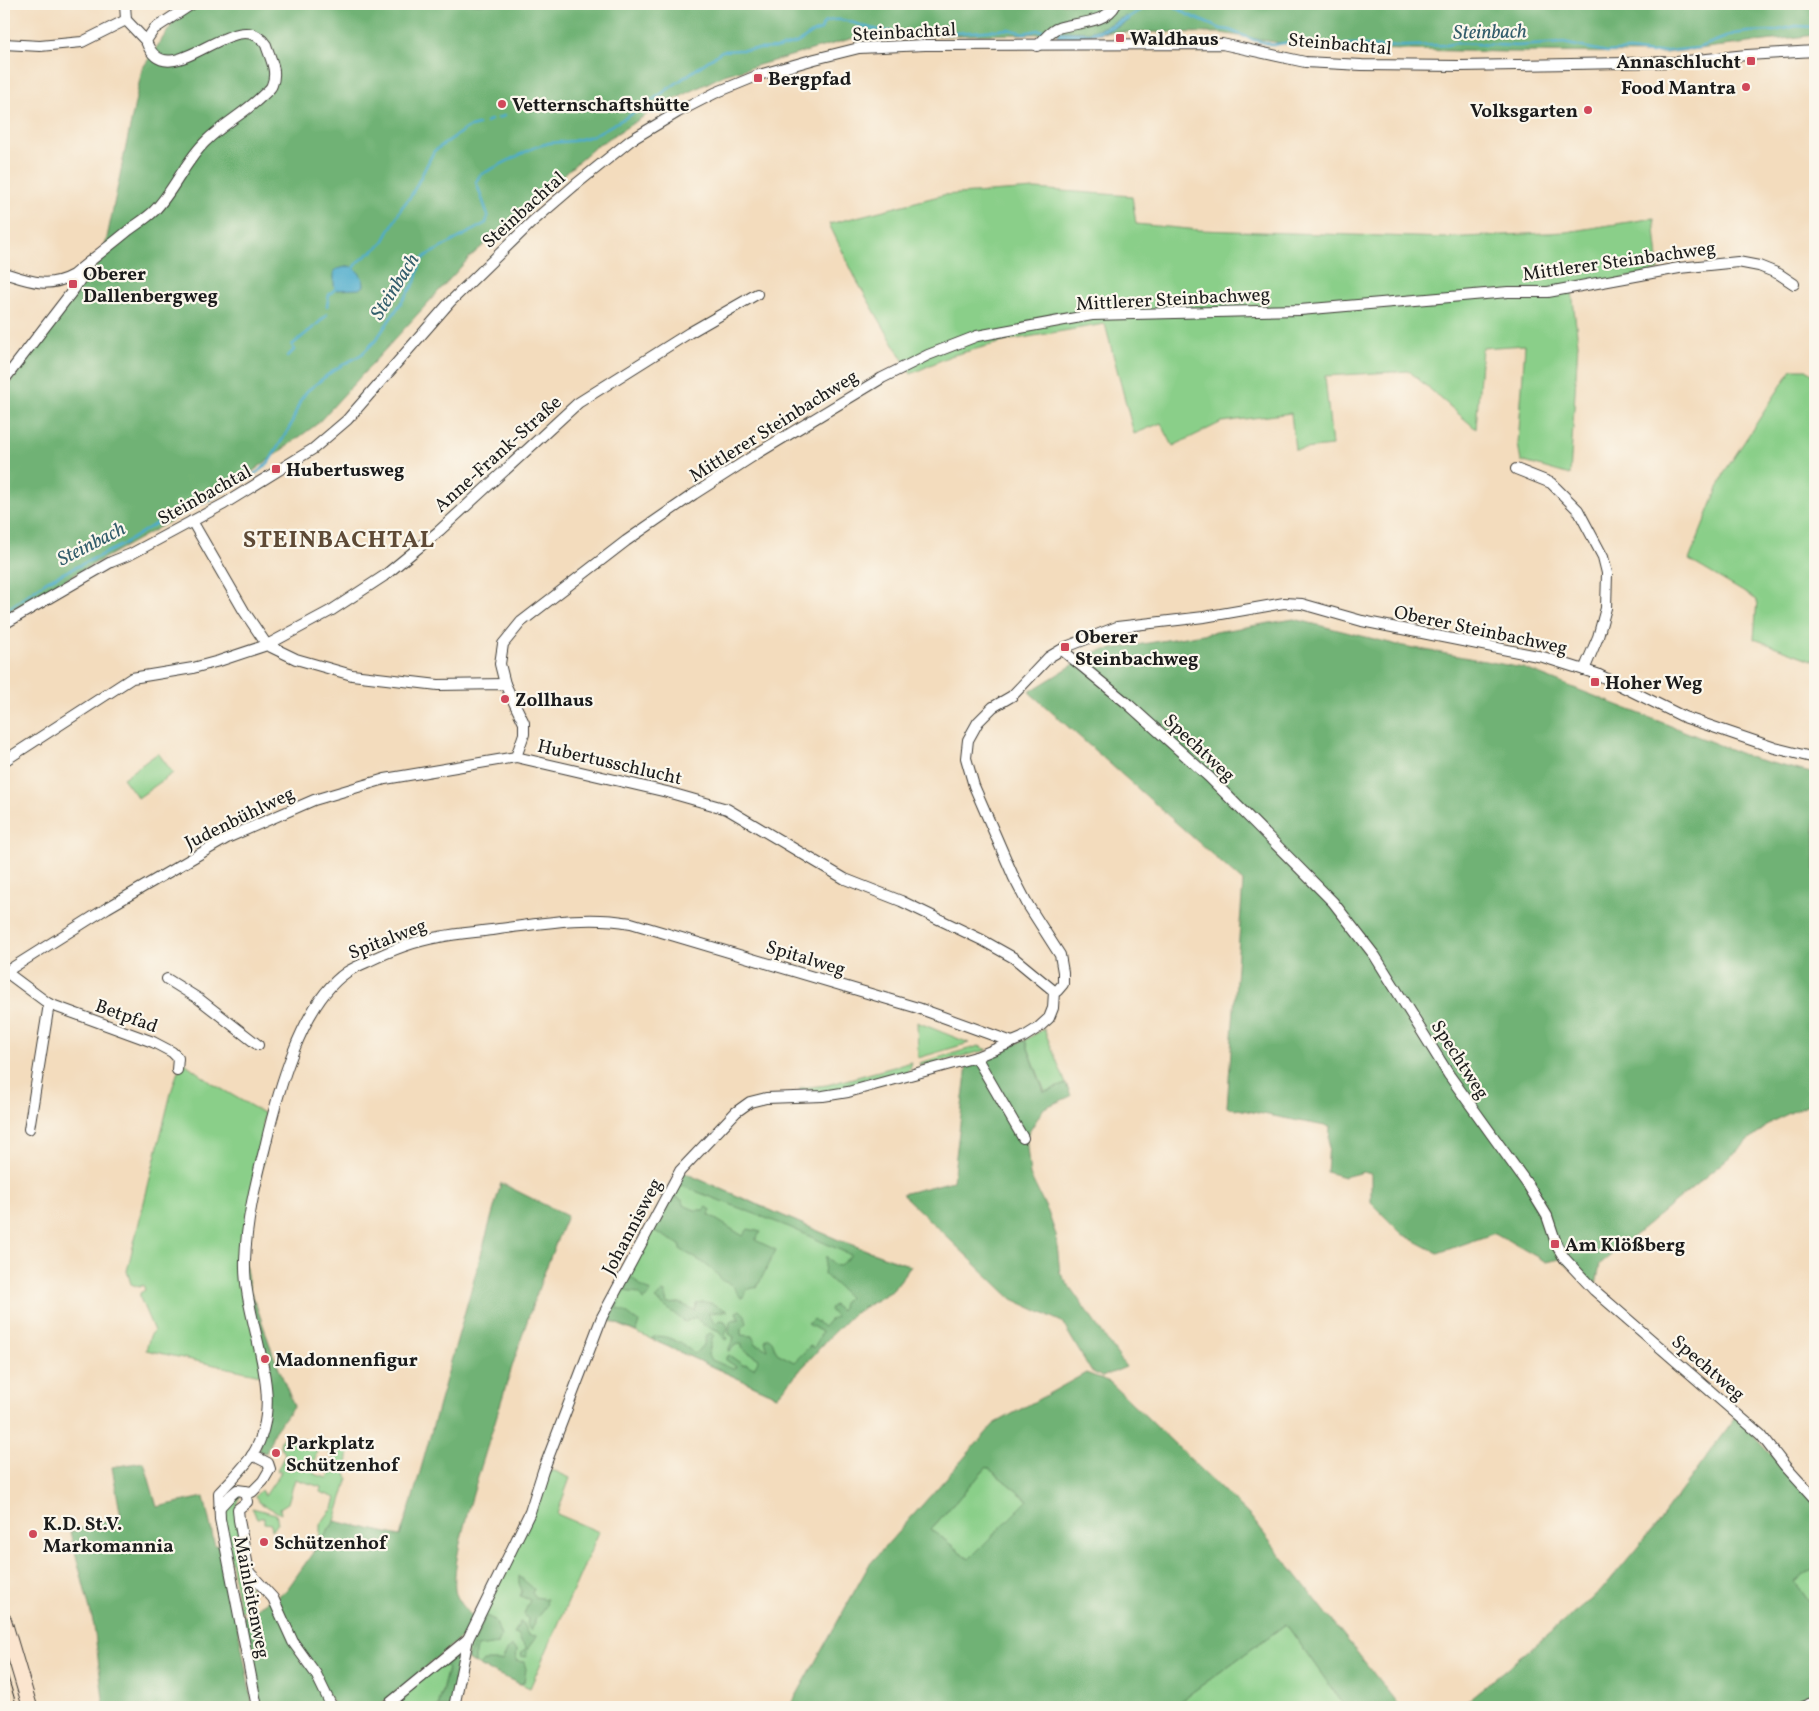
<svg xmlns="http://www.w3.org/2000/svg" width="1819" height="1711" font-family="Vollkorn,serif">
  <rect width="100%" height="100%" fill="#fbf7ec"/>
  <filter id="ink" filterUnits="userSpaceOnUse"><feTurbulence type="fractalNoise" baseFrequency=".02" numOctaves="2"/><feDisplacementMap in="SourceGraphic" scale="10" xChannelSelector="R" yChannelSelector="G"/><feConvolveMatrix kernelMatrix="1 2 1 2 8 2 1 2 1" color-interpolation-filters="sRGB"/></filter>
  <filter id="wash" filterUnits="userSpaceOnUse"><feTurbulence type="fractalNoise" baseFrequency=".0096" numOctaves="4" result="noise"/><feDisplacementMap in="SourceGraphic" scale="20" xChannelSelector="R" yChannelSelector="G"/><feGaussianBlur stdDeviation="1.12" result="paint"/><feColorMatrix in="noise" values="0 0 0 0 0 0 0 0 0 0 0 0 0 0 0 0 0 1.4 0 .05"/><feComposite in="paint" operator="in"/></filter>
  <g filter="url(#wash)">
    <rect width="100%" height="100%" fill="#f3dcbd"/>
    <g fill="#8acf89" stroke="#537652" fill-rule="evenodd">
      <path d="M1035,189L1132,196L1136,224L1199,230L1444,238L1566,232L1654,218L1659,270L1572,291L1578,343L1570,475L1521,461L1518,444L1525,345L1482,348L1476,429L1409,371L1325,376L1332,446L1295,450L1291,413L1222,422L1173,446L1161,423L1134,434L1105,324L1010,340L950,356L911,374L858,283L829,224L943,195Z"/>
      <path d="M1792,369H1807L1815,378V661L1754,639L1757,600L1689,560L1725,471Z"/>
      <path d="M158,753L173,773L138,798L123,778Z"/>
      <path d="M917,1022L969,1043L918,1058Z"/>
      <path d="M1044,1029L1066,1084L1045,1092L1025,1040Z"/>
      <path d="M979,1046L988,1050L920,1066L919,1063Z"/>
      <path d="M182,1061L213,1084L265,1114L262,1124L268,1133L245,1263L265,1376L146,1350L150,1336L154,1331L140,1298V1293L145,1290L143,1285L139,1287L131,1284L127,1271L172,1089L178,1071L183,1070L179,1069Z"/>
      <path d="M912,1062L910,1069L904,1076L848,1092L800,1096V1088L827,1085Z"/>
      <path d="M680,1171L841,1241L911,1266L892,1291L853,1314L826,1341L777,1396L602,1317Z"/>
      <path d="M284,1436L295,1437L349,1450L346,1473L348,1478L335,1521L313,1552L320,1535V1525L330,1511H332L336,1498L320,1492L321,1487L295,1479L288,1503L280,1508L281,1514L260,1503L255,1496L261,1490L265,1496L281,1472L277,1471L285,1454L280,1445L281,1440ZM318,1446L325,1448L334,1459L328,1478L314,1474V1464Z"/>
      <path d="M987,1467L1028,1500L969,1559L931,1529Z"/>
      <path d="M543,1471H555L570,1478L557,1514L599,1532L530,1688L467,1660L468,1639L530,1512Z"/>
      <path d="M242,1492L236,1508L252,1604L240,1612L222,1511L232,1498Z"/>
      <path d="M252,1508L276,1514L278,1523L274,1529L272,1530L271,1524L264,1523V1518H257Z"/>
      <path d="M1815,1567V1611L1795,1582Z"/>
      <path d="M1286,1624L1345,1707H1172Z"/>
      <path d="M441,1662L448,1668L438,1707H385Z"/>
    </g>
    <g fill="#6fb275" stroke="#466748" fill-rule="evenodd">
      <path d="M199,4H1815V35L1665,53L1507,52L1311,48L1221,33L1138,32L857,37L724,75L659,107L595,147L470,257L317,424L230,488L4,614V390L103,257L142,69L179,14Z"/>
      <path d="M1294,619L1398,645L1523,668L1755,759L1815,774V1101L1773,1121L1600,1264L1596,1285L1560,1259L1546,1262L1495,1233L1438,1253L1402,1234L1371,1203V1174L1363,1172L1344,1177L1327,1172L1330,1127L1227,1107L1243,882L1029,692L1094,652Z"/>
      <path d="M1025,1040L1044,1092L1066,1084L1071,1096L1044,1108L1026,1137L1030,1175L1048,1212L1056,1235L1060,1273L1126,1367L1102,1377L1091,1371L1062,1322L1012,1299L902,1194L953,1181L967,1065Z"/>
      <path d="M680,1171L841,1241L911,1266L892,1291L853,1314L826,1341L777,1396L651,1339C660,1330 687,1345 694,1354C700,1347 707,1346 705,1336L711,1333L714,1336L712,1339L708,1356L712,1360L733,1369L736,1367L726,1360V1357L729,1355L743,1365L746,1364L754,1368L759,1359L742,1349V1343L735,1345L729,1352V1348L734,1337L729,1334L730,1321L735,1319L739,1320L736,1312L740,1310L745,1315L747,1323L741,1329V1335L752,1336L756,1344L761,1346L766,1349H768L765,1341L768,1337L772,1341L777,1353L794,1362L810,1346L814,1348L822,1332L808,1324L813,1319L824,1327L830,1320L836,1317L830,1310L831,1307L834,1305L841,1311L843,1303L849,1297L824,1274L826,1256L835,1265L839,1266L851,1255L789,1227L674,1183Z"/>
      <path d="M501,1183L567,1216C532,1297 507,1383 481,1467C472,1498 452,1559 455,1590C456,1599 467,1610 473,1618L463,1636L377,1707H336L297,1641L276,1597L286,1591L335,1521L400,1536L413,1497Z"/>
      <path d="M668,1194L682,1200L683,1205L695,1210H703L707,1207L711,1210L709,1215L743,1236L748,1229L761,1232L755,1240L776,1250L757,1287L746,1290L745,1296L741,1298L732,1285L721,1280L718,1275L705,1264L680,1249V1245L649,1228Z"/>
      <path d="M630,1278H633L640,1286L650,1291L649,1296L643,1300L639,1293L616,1290Z"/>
      <path d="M662,1292L665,1293L667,1304L679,1303L695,1310L696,1304C707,1298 718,1307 728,1311L708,1313L715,1323L721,1320L725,1321L728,1328L725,1334L728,1339L725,1340L718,1331L702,1324L696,1317L685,1322L655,1299Z"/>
      <path d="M252,1293L273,1354L294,1406L274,1432L266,1453L258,1451L266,1418Z"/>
      <path d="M615,1293L620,1300L616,1308C627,1311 630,1317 639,1322L636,1332L602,1317Z"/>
      <path d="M1086,1373L1110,1382L1250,1516L1400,1707H1345L1286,1624L1172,1707H790L869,1565L994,1424ZM987,1467L1028,1500L969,1559L931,1529Z"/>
      <path d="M1736,1416L1815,1502V1567L1795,1582L1815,1611V1707H1459L1600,1592L1657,1524Z"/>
      <path d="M144,1462L157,1507L204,1497L215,1546L222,1544L253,1707H104L94,1626L70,1532L121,1517L112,1467Z"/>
      <path d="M519,1576L534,1589L532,1593L535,1597L547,1599L546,1606L535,1620V1623L531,1631L527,1625L528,1619L524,1614L530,1600L520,1596L522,1591L519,1583Z"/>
      <path d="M273,1598L332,1707H260L243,1616Z"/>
      <path d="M486,1616L495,1620L501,1636L498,1644L477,1647L475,1651V1664L467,1660Z"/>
      <path d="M520,1622H522L528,1635L537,1636L528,1648L526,1657L521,1656L522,1652L525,1650L526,1647L521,1642L518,1635L514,1634Z"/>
      <path d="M468,1639L454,1707H438L448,1669L441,1662Z"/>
      <path d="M511,1646L517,1650L516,1661L524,1662L526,1669L524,1682L520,1684L479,1666L483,1661H502L508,1649Z"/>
    </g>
    <g fill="#4daccc" stroke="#346474">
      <path d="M1126,16L1130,20C1101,36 1089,36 1056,38L1059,31L1089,32L1104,27Z"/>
      <path d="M350,266C358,270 364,277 364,286L359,289L336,290L334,285V272L337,269Z"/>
    </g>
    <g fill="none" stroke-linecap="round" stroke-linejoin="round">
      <g stroke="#4daccc" stroke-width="2.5">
        <path d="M1171,4L1188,15L1221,29L1229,30L1254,40L1273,45L1290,42L1316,46L1359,44L1374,47L1446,45L1457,43L1516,46L1563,43L1607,52L1629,50L1651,53L1698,48L1734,34L1748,32L1774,31L1796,26L1815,27"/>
        <path d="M1126,19L1151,4H1155"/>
        <path d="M498,118L504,116"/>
        <path d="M486,122L491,120"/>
        <path d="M353,270L359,261L382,244L402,207L411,196L434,151L467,128L478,125"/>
        <path d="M327,306L329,295L337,287"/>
        <path d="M287,357L294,350L292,345C300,338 324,320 327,314"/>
        <path d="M4,612L47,581L122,545L177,510L204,503L261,470L269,462L291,425L300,401L307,391L334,370L362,354L376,340L415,282L421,261L426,256L486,223L488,215L476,182L480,175L535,147L549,143L573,141L592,136L636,112L645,103L651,101L722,51L778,48L797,43L814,32L821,30L823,24C837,13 859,26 874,29C915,37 966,33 1008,29L1024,33L1039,30L1046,31"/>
      </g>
    </g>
  </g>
  <g filter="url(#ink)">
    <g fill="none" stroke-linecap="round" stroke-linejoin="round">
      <defs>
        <g id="street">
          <path d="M125,4L126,20L146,41"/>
          <path d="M4,44L40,46L82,42L126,20"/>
          <path d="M1037,46C1044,40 1050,30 1058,28C1077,22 1106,24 1116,4"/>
          <path d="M4,273C29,281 48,289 73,275C92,259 111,245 129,230C137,224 147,218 154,211C174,191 185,161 206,141C223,124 245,113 262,96C265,93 271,89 272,85C278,71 270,58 266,45C237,0 167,101 146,41L154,29L192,4"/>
          <path d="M4,380L74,289L88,267"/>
          <path d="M1516,469L1551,483L1578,510L1603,557L1607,573L1606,608L1598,637L1584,670"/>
          <path d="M192,521L244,611L267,645L296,659L352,675L438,685L505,684L524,723V734L516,757L667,792L727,809L845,879L901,901L982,940L1014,958L1054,991"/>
          <path d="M4,624L111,562L131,554L224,504L313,449L347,420L450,302L532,222L575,185L631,140L678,112L715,93L759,75L815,59L859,48L925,45L1222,44L1305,62L1362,65L1459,66L1677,62L1747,55L1815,51"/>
          <path d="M1062,650L1128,704L1209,777L1333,902L1375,956L1449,1075L1528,1185L1547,1216L1557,1246L1565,1259L1594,1290L1761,1435L1785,1466L1815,1499"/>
          <path d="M505,684L500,664L503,644L521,622L626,541L694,494L758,453L882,378L928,355L977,336L1092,315L1300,310L1508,292H1548L1679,268L1738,262L1759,266L1779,274L1794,284"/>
          <path d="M4,761L132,678L193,668L219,661L267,645L332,610L384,576L439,531L578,403L689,333L757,294"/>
          <path d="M6,972L49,1004L153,1042L172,1052L178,1058L177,1070"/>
          <path d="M4,973L107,908L227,838L314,800L385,779L516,757"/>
          <path d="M167,979L199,999L258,1045"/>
          <path d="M1054,991H1057L1063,984V972L1060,955L1028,905L1014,878L974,786L966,758L968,740L978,722L993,707L1012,696L1049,657L1066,647L1117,627L1204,617L1284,603L1302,604L1362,621L1543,657L1597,674L1684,717L1775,748L1815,758"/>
          <path d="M976,1057L1023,1138"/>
          <path d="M29,1129L49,1004"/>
          <path d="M252,1455L268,1463L270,1469L263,1481L252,1492L245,1491L247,1502L238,1509L239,1520L249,1572L273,1598L293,1642L316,1674L332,1707"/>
          <path d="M219,1508L231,1495L237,1490L245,1491"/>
          <path d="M257,1707L220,1519L219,1493C230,1481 244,1468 253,1454C289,1394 243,1325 245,1261C246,1223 255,1185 265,1147C277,1095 301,1003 347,972C353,968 360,965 367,962C389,951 414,941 439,937C459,933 479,932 499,929C544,923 586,915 631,923L918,1008L1012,1042"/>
          <path d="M385,1707L468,1639"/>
          <path d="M454,1707L468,1639L530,1512L543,1471L602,1317L680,1171L736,1112L750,1102L766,1098L823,1096L848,1092L976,1057L1022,1038L1038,1028L1049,1018L1053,1008L1054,991"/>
          <path d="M1803,1707L1815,1702"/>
        </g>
        <path id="secondary" d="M4,1620L30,1707"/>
      </defs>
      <use href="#street" stroke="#3c3934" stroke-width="12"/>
      <use href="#secondary" stroke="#3c3934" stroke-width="16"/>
      <use href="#street" stroke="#fff" stroke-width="10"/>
      <use href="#secondary" stroke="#fbe5cf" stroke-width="14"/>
      <path stroke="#1c1c1c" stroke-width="1" d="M4,1664L17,1707"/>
    </g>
  </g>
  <g fill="#d1495b" stroke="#fbf7ec" stroke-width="2">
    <rect x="1115" y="33" width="10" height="10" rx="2.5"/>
    <rect x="1746" y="56" width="10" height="10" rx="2.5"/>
    <rect x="753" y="73" width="10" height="10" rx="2.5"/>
    <circle cx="1746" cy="87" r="5"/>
    <circle cx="502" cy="104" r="5"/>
    <circle cx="1588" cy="110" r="5"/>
    <rect x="68" y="279" width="10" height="10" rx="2.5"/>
    <rect x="271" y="464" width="10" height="10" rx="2.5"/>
    <rect x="1060" y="642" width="10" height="10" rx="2.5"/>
    <rect x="1590" y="677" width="10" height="10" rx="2.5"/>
    <circle cx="505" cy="699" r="5"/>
    <rect x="1550" y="1239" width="10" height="10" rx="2.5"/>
    <circle cx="265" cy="1359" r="5"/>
    <circle cx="276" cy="1453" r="5"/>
    <circle cx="33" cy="1534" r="5"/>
    <circle cx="264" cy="1542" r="5"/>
  </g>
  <g text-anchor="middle" stroke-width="4.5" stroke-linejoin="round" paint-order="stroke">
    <g font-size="19" fill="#1c1c1c" stroke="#fbf7ec">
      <text transform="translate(904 31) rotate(-3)" y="7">Steinbachtal</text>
      <text transform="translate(1340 43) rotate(5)" y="7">Steinbachtal</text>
      <text transform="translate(523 209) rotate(-42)" y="7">Steinbachtal</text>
      <text transform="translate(1619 260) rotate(-8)" y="7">Mittlerer Steinbachweg</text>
      <text transform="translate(1173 298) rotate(-3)" y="7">Mittlerer Steinbachweg</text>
      <text transform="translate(773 425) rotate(-32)" y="7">Mittlerer Steinbachweg</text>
      <text transform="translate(497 453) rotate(-42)" y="7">Anne-Frank-Straße</text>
      <text transform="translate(204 494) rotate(-29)" y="7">Steinbachtal</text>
      <text transform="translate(1481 629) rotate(12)" y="7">Oberer Steinbachweg</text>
      <text transform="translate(1200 747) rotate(43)" y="7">Spechtweg</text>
      <text transform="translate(610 761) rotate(13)" y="7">Hubertusschlucht</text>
      <text transform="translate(239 817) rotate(-26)" y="7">Judenbühlweg</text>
      <text transform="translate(387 938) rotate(-21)" y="7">Spitalweg</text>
      <text transform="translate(806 957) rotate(17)" y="7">Spitalweg</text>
      <text transform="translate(127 1015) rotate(20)" y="7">Betpfad</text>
      <text transform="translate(1461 1059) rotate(57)" y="7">Spechtweg</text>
      <text transform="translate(631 1226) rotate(-62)" y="7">Johannisweg</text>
      <text transform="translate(1709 1367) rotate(41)" y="7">Spechtweg</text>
      <text transform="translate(253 1597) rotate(79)" y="7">Mainleitenweg</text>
    </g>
    <g font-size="19" font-weight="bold" fill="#1c1c1c" stroke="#fbf7ec" text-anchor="start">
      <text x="1130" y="45">Waldhaus</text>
      <text x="1741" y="68" text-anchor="end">Annaschlucht</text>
      <text x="768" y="85">Bergpfad</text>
      <text x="1736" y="94" text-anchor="end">Food Mantra</text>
      <text x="512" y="111">Vetternschaftshütte</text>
      <text x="1578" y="117" text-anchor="end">Volksgarten</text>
      <text x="83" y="280">Oberer<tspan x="83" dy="22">Dallenbergweg</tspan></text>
      <text x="286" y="476">Hubertusweg</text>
      <text x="1075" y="643">Oberer<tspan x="1075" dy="22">Steinbachweg</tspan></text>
      <text x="1605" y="689">Hoher Weg</text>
      <text x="515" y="706">Zollhaus</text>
      <text x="1565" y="1251">Am Klößberg</text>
      <text x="275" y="1366">Madonnenfigur</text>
      <text x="286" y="1449">Parkplatz<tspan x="286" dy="22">Schützenhof</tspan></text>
      <text x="43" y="1530">K.D. St.V.<tspan x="43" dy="22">Markomannia</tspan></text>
      <text x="274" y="1549">Schützenhof</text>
    </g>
    <g font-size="20" font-style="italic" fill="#325d6b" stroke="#fbf7ec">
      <text transform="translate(1490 31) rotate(-1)" y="7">Steinbach</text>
      <text transform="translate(394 286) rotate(-58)" y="7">Steinbach</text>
      <text transform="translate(91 543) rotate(-27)" y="7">Steinbach</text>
    </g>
    <g font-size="24" font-weight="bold" letter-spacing="1" fill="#5e4a36" stroke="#fbf7ec">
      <text x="339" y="547">STEINBACHTAL</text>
    </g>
  </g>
  <rect width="1819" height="1711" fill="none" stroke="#fbf7ec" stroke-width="20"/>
</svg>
